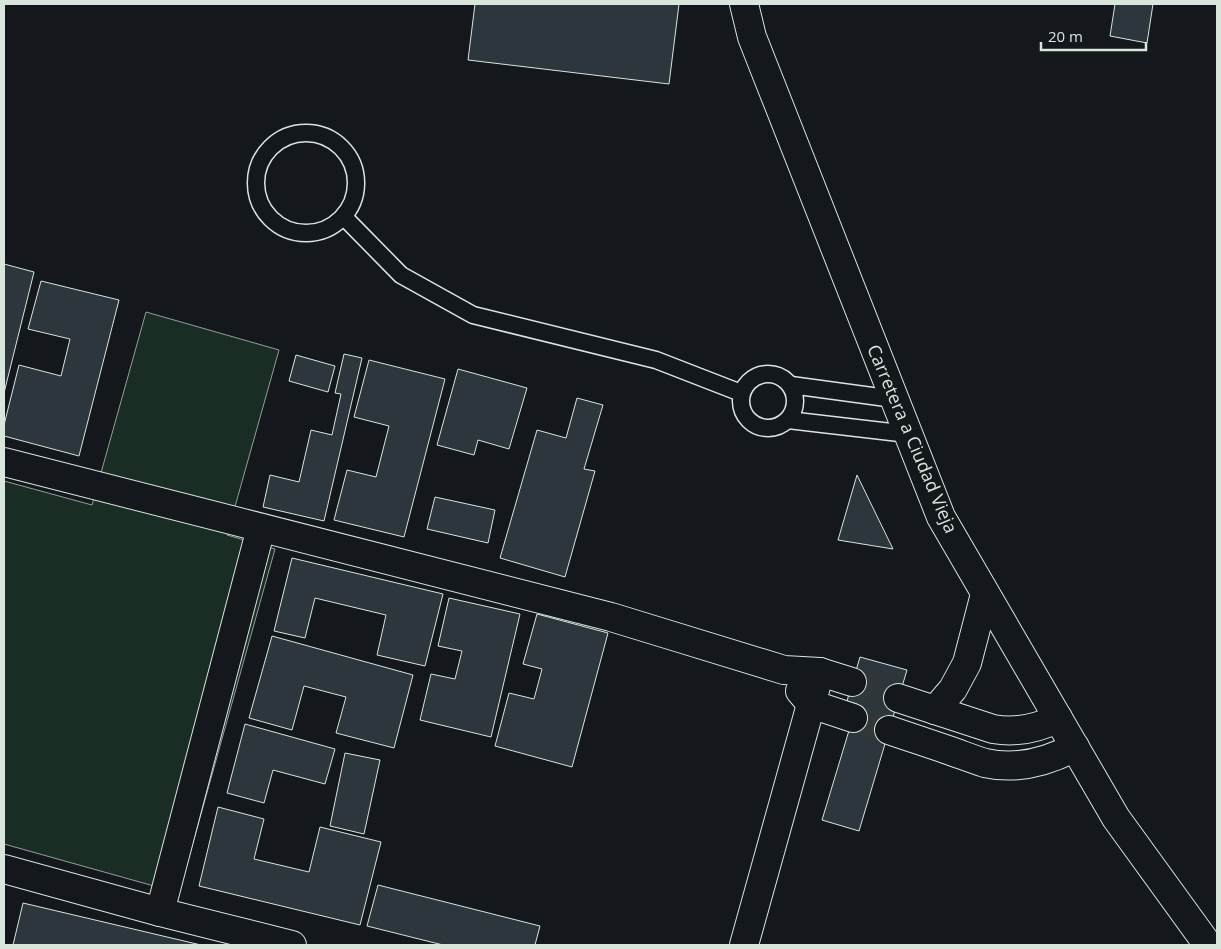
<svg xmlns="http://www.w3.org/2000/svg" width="1221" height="949" font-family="'Open Sans',sans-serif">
  <rect width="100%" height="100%" fill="#14181c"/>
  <path fill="#1a2d24" stroke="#939e99" d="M146,312L279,350L227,535L275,549L179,893L4,844V481L92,505Z"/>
  <g fill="#2c363c" stroke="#d8e6dc">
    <path d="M475,4H679L669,84L468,60Z"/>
    <path d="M1115,4H1153L1147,43L1110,36Z"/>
    <path d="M4,264L34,272L4,393Z"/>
    <path d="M41,281L119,300L79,456L4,436V425L19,365L61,376L70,339L28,329Z"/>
    <path d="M344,354L362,358L324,521L263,507L270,475L299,482L311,430L332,435L341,394L335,393Z"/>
    <path d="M296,355L335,366L328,392L289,381Z"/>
    <path d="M369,360L445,379L404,537L334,520L347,470L376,477L389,426L354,417Z"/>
    <path d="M458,369L527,388L509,449L478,440L474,455L437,445Z"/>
    <path d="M577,398L603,405L584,469L595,471L565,577L500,558L537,430L566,438Z"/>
    <path d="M857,475L893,549L838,540Z"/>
    <path d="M435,497L495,510L488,543L427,529Z"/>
    <path d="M292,558L443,594L425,666L377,655L386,615L315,598L305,638L274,631Z"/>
    <path d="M449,598L520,614L491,737L420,720L431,674L455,679L462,651L438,646Z"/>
    <path d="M537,614L608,633L572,767L495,746L509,693L534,699L542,669L523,664Z"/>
    <path d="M272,636L413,675L394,748L336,733L346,697L304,686L292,730L249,718Z"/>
    <path d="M860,657L907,670L859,831L822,820L857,704L847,701Z"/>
    <path d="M245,724L335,749L325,784L273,770L264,803L227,793Z"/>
    <path d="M345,753L380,760L364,834L330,826Z"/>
    <path d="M218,807L264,819L254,859L309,872L320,827L381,842L360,925L199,886Z"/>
    <path d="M378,885L540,926L535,945H443L367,926Z"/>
    <path d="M23,903L201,945H13Z"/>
  </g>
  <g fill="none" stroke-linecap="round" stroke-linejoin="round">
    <g stroke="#313739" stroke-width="28" stroke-dasharray="28 14" stroke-linecap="butt">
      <path d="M852,682L898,698"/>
      <path d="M853,718L889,730"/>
    </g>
    <defs>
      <g id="service">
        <circle cx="306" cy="183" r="50"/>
        <path d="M344,217L401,275L473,315L656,360L741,393"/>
        <circle cx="768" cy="401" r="27"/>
        <path d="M791,385L894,399"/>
        <path d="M788,420L908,434"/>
      </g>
      <g id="minor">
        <path d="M4,462L611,617L784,670L820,672L852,682"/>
        <path d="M800,691L811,704L853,718"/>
        <path d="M898,698L993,729C1017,733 1037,729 1058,718"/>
        <path d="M889,730C909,737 928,743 948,750C960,754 972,759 985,763C1016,770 1047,762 1075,747"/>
        <path d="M4,869L160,912L292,945"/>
        <path d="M160,912L261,528"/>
        <path d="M744,945L820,672"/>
      </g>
      <g id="secondary">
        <path d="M744,4L752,37L941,517L1116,818L1208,945"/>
        <path d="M935,710L953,689L967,663L985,594"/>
      </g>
    </defs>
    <use href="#service" stroke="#d8e6dc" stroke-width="19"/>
    <use href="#minor" stroke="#d8e6dc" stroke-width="30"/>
    <use href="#secondary" stroke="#d8e6dc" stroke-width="30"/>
    <use href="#service" stroke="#14181c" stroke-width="16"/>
    <use href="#minor" stroke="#14181c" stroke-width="28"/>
    <use href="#secondary" stroke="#14181c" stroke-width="28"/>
  </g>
  <g text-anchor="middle" stroke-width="4" stroke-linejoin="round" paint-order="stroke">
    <g font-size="18" fill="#d8e6dc" stroke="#14181c">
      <text transform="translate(912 439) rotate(67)" y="6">Carretera a Ciudad Vieja</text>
    </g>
  </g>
  <rect width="1221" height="949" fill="none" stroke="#d8e6dc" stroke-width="10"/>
  <path d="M1041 42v8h105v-8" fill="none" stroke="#d8e6dc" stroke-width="2.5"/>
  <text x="1048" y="42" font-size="15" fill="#d8e6dc" stroke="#14181c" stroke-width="4" paint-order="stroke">20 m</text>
</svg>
